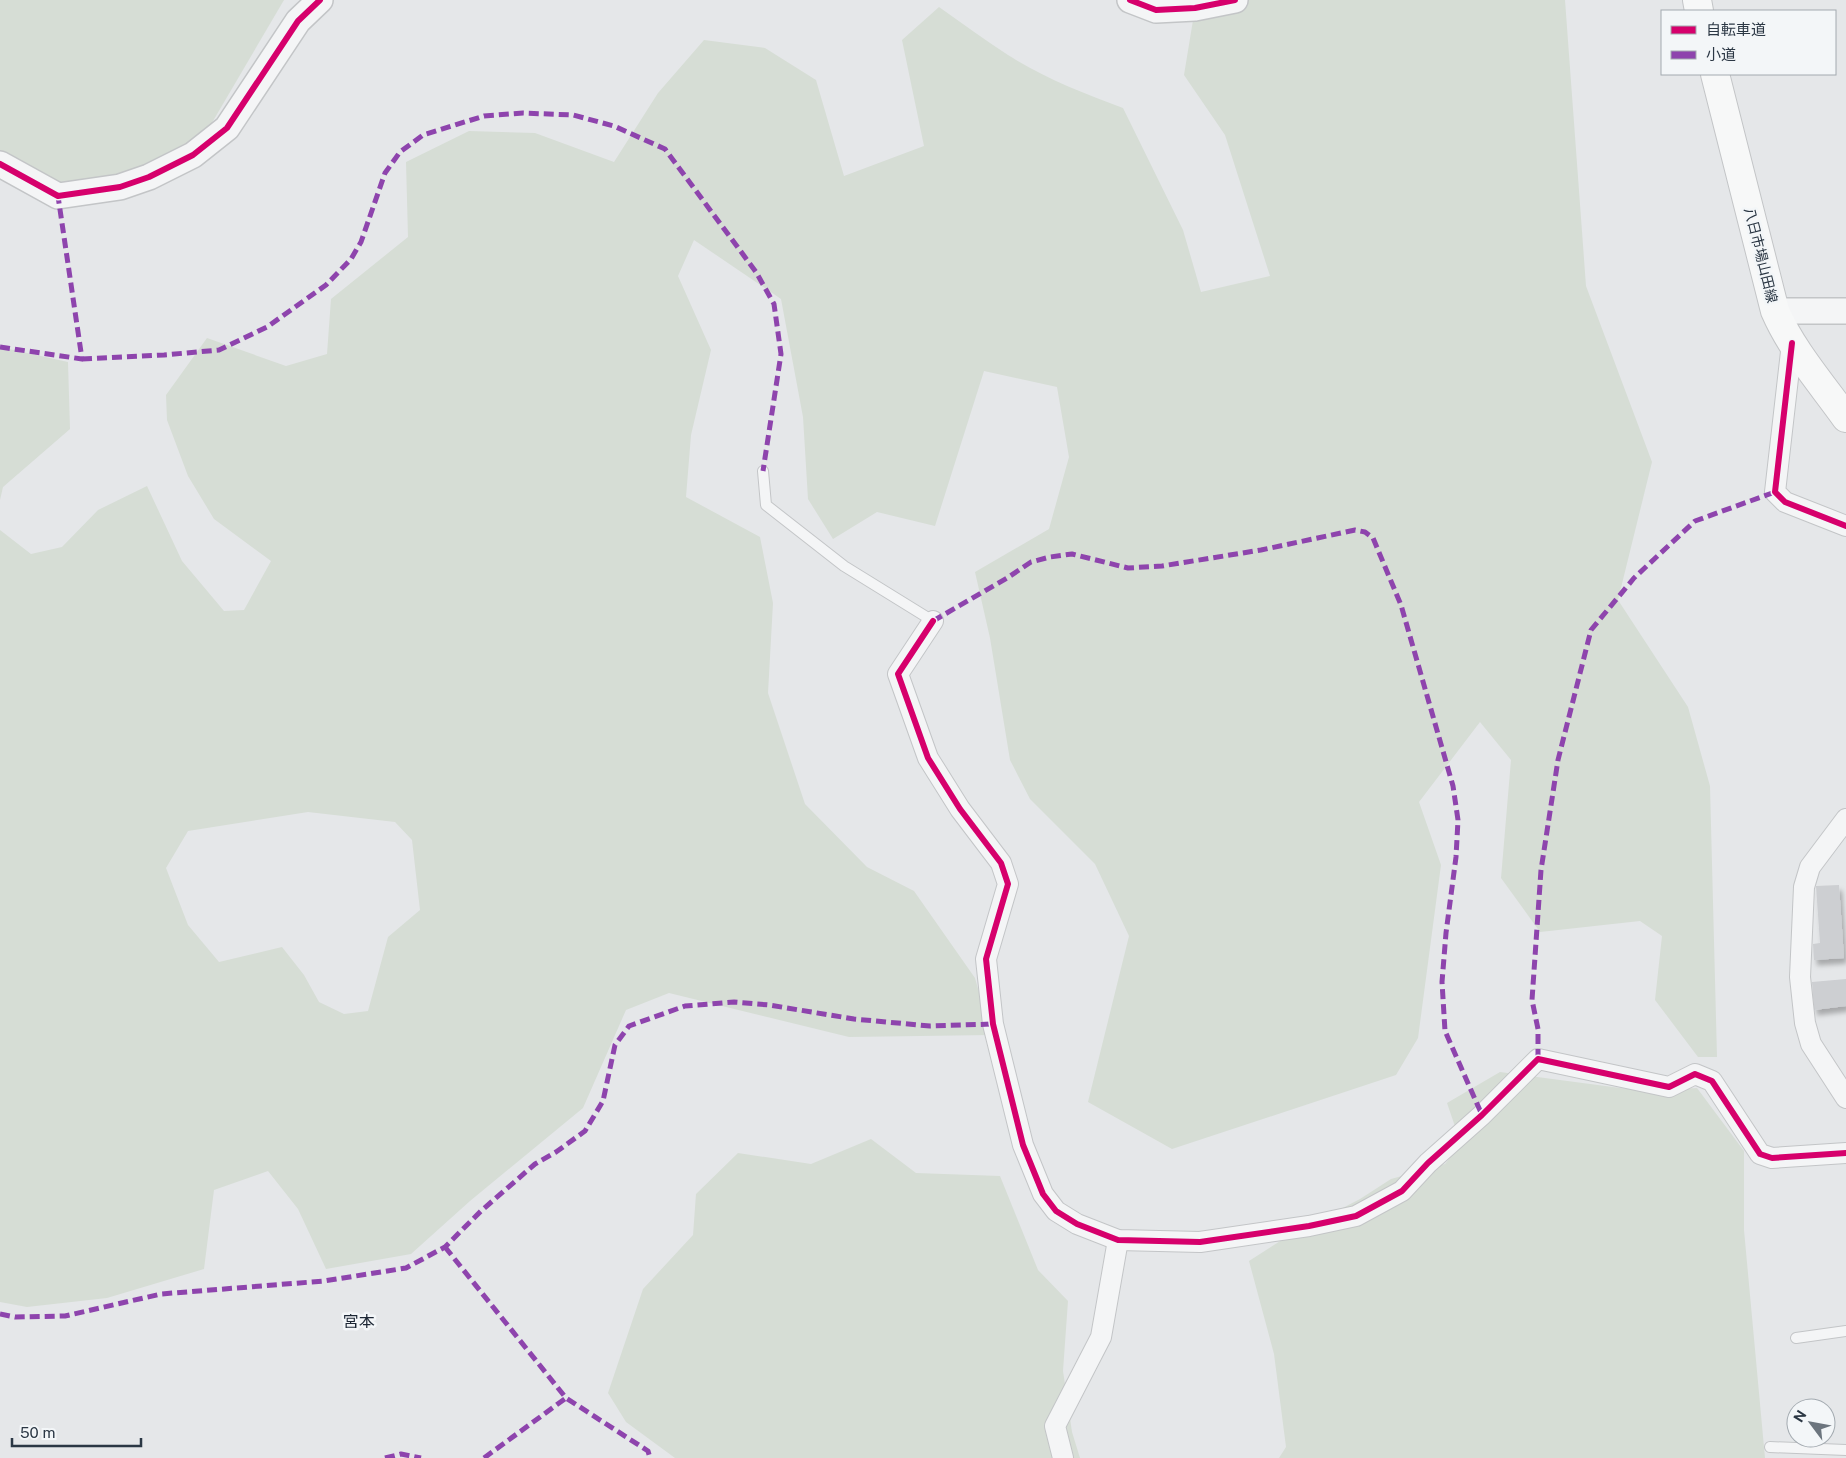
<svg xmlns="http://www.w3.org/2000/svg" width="1846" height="1458" font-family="'Public Sans','Noto Sans JP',sans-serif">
  <defs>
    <filter id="shadow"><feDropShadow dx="3" dy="5.5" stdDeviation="2.5" flood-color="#0004"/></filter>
  </defs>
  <rect width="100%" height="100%" fill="#e5e7e9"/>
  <g fill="#d6ddd5" fill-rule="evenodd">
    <path d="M0,0H284L193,155L58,196L0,164Z"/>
    <path d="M1130,0H1565L1586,286L1652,462L1618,600L1688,707L1710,786L1717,1057H1698L1655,1000L1662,936L1640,921L1540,932L1501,878L1511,760L1480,722L1419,802L1441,865L1418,1038L1396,1075L1172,1149L1088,1102L1129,936L1095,864L1030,799L1010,760L990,638L975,572L1049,529L1069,457L1057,387L984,371L935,526L877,512L833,539L808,499L803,417L781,299L694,240L678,276L711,350L691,435L686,497L760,537L773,603L768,693L805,804L867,867L914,891L975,978L991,1035L849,1037L669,993L626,1010L583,1108L470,1201L411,1254L326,1269L298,1209L268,1171L214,1190L204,1269L107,1298L27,1307L0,1302V530L31,554L62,547L98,510L147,486L182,561L224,611L244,610L271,561L214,519L188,476L167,420L166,395L207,338L286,366L327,354L331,299L408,237L406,162L469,131L535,133L614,162L658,93L704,40L765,48L816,80L844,176L924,146L902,40L939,7C962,23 985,40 1008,55C1044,78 1083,93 1123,108L1183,230L1201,292L1270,276L1225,135L1184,75L1195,8ZM308,812L395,822L412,840L420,910L388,937L368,1011L344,1014L319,1002L304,975L282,947L219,962L188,925L166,868L188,831Z"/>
    <path d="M0,347L68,362L70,429L3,487L0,500Z"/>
    <path d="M1500,1072L1643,1091L1697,1088L1744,1151V1230L1765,1458H1279L1286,1447L1274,1354L1249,1261L1285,1238L1360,1199L1391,1179L1445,1164L1461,1144L1447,1103Z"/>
    <path d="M871,1139L916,1173L1000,1176L1038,1270L1068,1301L1063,1371L1072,1432L1080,1458H675L626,1422L608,1393L643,1289L693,1235L696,1194L738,1153L811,1164Z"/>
  </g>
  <g fill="#cdcfd2" filter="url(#shadow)">
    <path d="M1839,885L1844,958L1814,960L1813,944L1820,943L1816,886Z"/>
    <path d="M1846,979V1006L1814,1010L1812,982Z"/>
  </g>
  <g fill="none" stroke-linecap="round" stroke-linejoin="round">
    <defs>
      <g id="service">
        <path d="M763,471L766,505L844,566L933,621"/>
        <path d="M1796,1338L1846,1331"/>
        <path d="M1770,1447L1846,1450"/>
      </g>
      <g id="minor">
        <path d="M1792,343L1775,492L1785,502L1846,526"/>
        <path d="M933,621L898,674L928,758L960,809L1001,863L1008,884L986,959L993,1024L1023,1145L1043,1194L1056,1211L1077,1224L1118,1240L1200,1242L1309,1226L1356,1216L1402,1191L1428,1163L1482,1115L1538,1059L1669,1087L1695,1074L1712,1081L1760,1154L1772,1158L1846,1153"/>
        <path d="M1846,819L1810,867L1804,887L1800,977L1805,1023L1811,1044L1846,1098"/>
        <path d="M1063,1458L1055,1426L1101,1337L1118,1240"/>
      </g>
      <g id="tertiary">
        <path d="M1130,0L1156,10L1195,8L1235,0"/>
        <path d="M0,164L58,196L120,187L149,177L193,155L227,128L298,21L320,0"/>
        <path d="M1775,311H1846"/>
      </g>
      <g id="secondary">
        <path d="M1697,0L1699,11"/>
        <path d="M1715,74L1775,311C1792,350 1821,383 1846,418"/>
      </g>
    </defs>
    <use href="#service" stroke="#c3c5c7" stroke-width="12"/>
    <use href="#minor" stroke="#c3c5c7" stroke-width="22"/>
    <use href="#tertiary" stroke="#c3c5c7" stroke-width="28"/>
    <use href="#secondary" stroke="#c3c5c7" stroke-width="30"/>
    <use href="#service" stroke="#f4f5f6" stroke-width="10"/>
    <use href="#minor" stroke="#f4f5f6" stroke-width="20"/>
    <use href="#tertiary" stroke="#f4f5f6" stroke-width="25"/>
    <use href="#secondary" stroke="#f7f8f8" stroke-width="28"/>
    <g stroke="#8e44ad" stroke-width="5" stroke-dasharray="10 5" stroke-linecap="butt">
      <path d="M0,347L82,359L58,196"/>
      <path d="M82,359L164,355L219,350L267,327L326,285L351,259L361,242L385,173L400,152L423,135L484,116L523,113L573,115L614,126L665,149L756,272L774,304L781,354L763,471"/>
      <path d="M933,621L1007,578L1031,562L1050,557L1072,554L1128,568L1162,566L1261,550L1355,530L1365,532L1373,538L1401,605L1453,786L1458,820L1456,857L1446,933L1442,982L1445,1031L1482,1115"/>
      <path d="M1538,1059V1029L1532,1000L1541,870L1558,760L1591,630L1634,578L1695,521L1775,492"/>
      <path d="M445,1247L566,1398L648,1451L650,1458"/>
      <path d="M0,1314L15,1317L65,1316L161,1294L324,1281L406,1268L445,1247L481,1211L535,1164L556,1152L585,1131L603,1101L615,1045L629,1026L685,1006L734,1002L769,1005L854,1019L930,1026L993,1024"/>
      <path d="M385,1458L401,1454L421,1458"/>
      <path d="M484,1458L566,1398"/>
    </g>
    <defs>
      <g id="cycleway">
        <path d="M1130,0L1156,10L1195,8L1235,0"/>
        <path d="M0,164L58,196L120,187L149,177L193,155L227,128L298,21L320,0"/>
        <path d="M1792,343L1775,492L1785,502L1846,526"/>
        <path d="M933,621L898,674L928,758L960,809L1001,863L1008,884L986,959L993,1024L1023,1145L1043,1194L1056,1211L1077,1224L1118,1240L1200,1242L1309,1226L1356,1216L1402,1191L1428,1163L1482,1115L1538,1059L1669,1087L1695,1074L1712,1081L1760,1154L1772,1158L1846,1153"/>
      </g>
    </defs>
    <use href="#cycleway" stroke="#f3f6f8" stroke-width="9"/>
    <use href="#cycleway" stroke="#d6006c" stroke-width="6"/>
  </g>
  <g text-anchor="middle" stroke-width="5" stroke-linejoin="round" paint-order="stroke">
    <g font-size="14" fill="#2b3744" stroke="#f3f6f8">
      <text transform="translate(1761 255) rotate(76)" y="5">八日市場山田線</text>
    </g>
    <g font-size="16" fill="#1d2735" stroke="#f3f6f8">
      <text x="359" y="1327">宮本</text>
    </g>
  </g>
  <rect x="1661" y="10" width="175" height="65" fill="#f3f6f8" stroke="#a3aab0"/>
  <rect x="1671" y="26" width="25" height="8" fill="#d6006c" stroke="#a3aab0"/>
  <text x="1706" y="35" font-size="15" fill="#2b3744">自転車道</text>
  <rect x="1671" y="51" width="25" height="8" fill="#8e44ad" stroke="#a3aab0"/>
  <text x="1706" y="60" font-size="15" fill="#2b3744">小道</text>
  <g transform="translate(1811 1423) rotate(302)"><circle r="24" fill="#f3f6f8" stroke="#a3aab0"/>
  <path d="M0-4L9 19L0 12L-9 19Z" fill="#6c757e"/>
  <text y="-8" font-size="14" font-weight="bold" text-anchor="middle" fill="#2b3744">N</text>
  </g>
  <path d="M12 1438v8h129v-8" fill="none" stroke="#2b3744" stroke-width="2.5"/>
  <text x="20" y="1438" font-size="15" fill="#2b3744" stroke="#f3f6f8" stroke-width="4" paint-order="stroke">50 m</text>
</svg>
